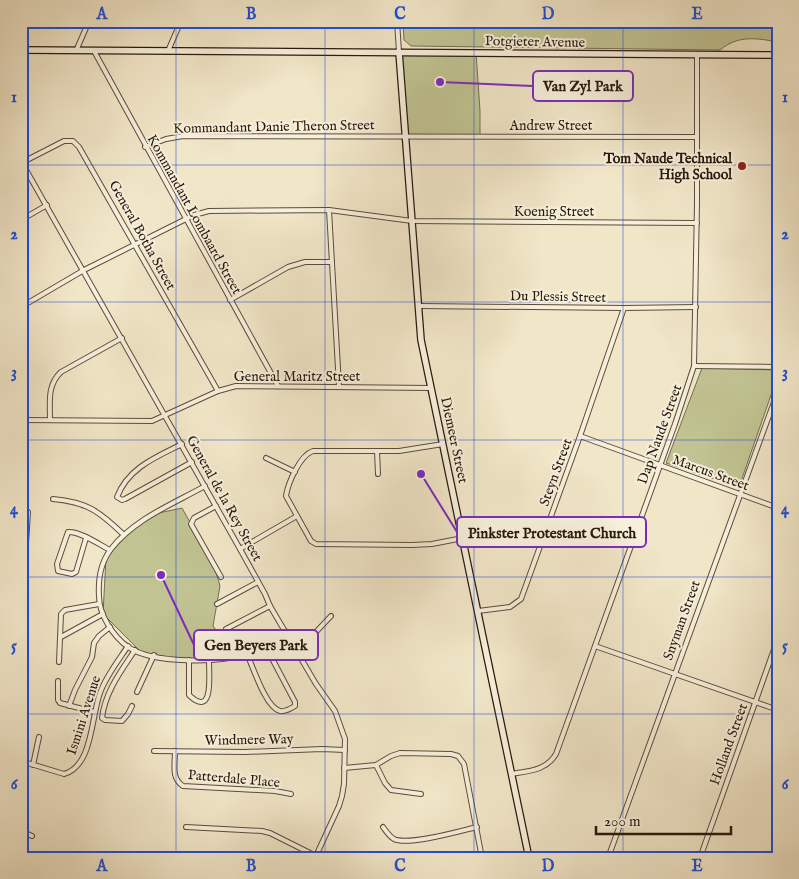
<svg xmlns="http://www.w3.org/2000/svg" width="799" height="879" font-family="'IM FELL English',serif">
  <rect width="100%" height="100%" fill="#f1e6c8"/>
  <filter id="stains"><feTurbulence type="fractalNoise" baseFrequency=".004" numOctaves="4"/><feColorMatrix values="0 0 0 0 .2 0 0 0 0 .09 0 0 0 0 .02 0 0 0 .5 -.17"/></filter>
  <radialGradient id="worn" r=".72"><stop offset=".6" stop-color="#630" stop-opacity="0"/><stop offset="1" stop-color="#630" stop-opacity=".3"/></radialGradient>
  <g fill="#c1c392" stroke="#756e50">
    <path d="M403,21H778V42C756,38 738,35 720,50L411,46L404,40Z"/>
    <path d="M399,52H476L480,111V136H405Z"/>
    <path d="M702,368L778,370V375L739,487L666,463Z"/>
    <path d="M182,508L214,565L220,586L213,626L237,656L180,660L142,653L103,614L106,558L129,530L154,514Z"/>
  </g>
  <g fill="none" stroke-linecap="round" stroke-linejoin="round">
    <defs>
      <g id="street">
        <path d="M397,21L399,52"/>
        <path d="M76,51L89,21"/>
        <path d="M94,51L278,386"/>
        <path d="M168,51L181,21"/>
        <path d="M145,147L166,139L183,136L697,137"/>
        <path d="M21,161L240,549L265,594L270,606L316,684L335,711L345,739L344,784L342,796L339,806L315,858"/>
        <path d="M23,162L64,141H73L79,147L218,391"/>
        <path d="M329,210L339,386"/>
        <path d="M21,220L47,205"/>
        <path d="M230,300L288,267L305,262H332"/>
        <path d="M419,306L624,308L696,307"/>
        <path d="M21,307L84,270L194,215L209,211L329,210L412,221L697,223"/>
        <path d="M694,366L778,367"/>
        <path d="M21,420L152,421L218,391L236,386L431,388"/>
        <path d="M50,420C50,402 47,385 61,372L122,338"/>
        <path d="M580,436L778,508"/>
        <path d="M182,444C156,457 128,468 117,497L122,500L125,499L192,462"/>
        <path d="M443,444L399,451H313C300,455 288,483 286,496L311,541L316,544L412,545L432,544L463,538"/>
        <path d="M377,451L378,474"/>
        <path d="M266,458L295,472"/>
        <path d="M205,486C173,504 134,519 111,549C101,562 98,580 99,596C99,615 113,636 128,647C153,664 219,663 247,654C262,649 274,641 287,632"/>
        <path d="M53,499C87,502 99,511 124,535"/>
        <path d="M21,506L28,512L26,543"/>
        <path d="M216,506L194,518L191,524L221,577"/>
        <path d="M86,538L76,572L72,574L58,571L57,564L68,532C80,531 100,545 110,550"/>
        <path d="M240,549L297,516"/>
        <path d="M26,568V632"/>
        <path d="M217,604L258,582"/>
        <path d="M478,611L510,607L521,599L580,436L624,308"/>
        <path d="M226,629L270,606"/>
        <path d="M61,637L103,614"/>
        <path d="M21,642L24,647L23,712"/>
        <path d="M595,646L778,710"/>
        <path d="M298,651L331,616"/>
        <path d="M247,654C253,667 266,708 280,711C285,712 290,709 295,706V702L266,647"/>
        <path d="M189,660V695C214,719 209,675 209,661"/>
        <path d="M59,662L61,614L65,610L99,604"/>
        <path d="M58,681V700L60,703L94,712"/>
        <path d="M137,692L154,655"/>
        <path d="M69,706L75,690L92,657L94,643L99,636L110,627"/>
        <path d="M132,706L128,714L122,721L105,720L102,718C105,692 121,671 135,650"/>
        <path d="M154,751L245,752L322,749L345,750"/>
        <path d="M175,751C175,765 171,778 183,786L275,791L291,794"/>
        <path d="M21,761L64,774C93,766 91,717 100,693C106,676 118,661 128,646"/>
        <path d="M33,765L39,737"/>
        <path d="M376,765L385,783L391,790L421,794"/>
        <path d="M344,768L376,765L391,756L400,753L451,754L458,756L464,764L482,858"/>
        <path d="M511,774C528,771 546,771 556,754L675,424L694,366L697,203V55"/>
        <path d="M186,827L262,831L270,833L320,858"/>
        <path d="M383,827C386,831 389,836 394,839C408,846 460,831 477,827"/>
        <path d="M21,831L32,836"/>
        <path d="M608,858L778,391"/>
        <path d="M700,858L778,638"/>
      </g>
      <g id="secondary">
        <path d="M21,50L778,55"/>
        <path d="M399,52L421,340L529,858"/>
      </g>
    </defs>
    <use href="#street" stroke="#5b4c3c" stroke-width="6"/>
    <use href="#secondary" stroke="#29190d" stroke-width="8"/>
    <use href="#street" stroke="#f6efdb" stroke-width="4"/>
    <use href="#secondary" stroke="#f6efdb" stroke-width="5.5"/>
  </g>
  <path fill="none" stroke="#1d4ed8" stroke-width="1" stroke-opacity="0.55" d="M176,21V858M325,21V858M474,21V858M623,21V858M21,165H778M21,302H778M21,440H778M21,577H778M21,714H778"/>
  <circle fill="#8f2418" stroke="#f6efdb" stroke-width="2" cx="742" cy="166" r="5"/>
  <g text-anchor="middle" stroke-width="4" stroke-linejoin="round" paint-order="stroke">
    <g font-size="14" fill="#29190d" stroke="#f6efdb">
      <text transform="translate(535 41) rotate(1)" y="5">Potgieter Avenue</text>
      <text x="551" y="130">Andrew Street</text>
      <text transform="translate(274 126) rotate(-1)" y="5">Kommandant Danie Theron Street</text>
      <text x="554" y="216">Koenig Street</text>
      <text transform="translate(195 214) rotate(61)" y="5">Kommandant Lombaard Street</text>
      <text transform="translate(143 235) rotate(61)" y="5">General Botha Street</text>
      <text transform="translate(558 296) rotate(1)" y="5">Du Plessis Street</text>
      <text x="297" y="381">General Maritz Street</text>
      <text transform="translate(659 434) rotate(-70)" y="5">Dap Naude Street</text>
      <text transform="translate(455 440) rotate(78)" y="5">Diemeer Street</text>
      <text transform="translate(555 472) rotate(-70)" y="5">Steyn Street</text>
      <text transform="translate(711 472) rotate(20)" y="5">Marcus Street</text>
      <text transform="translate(225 498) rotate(61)" y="5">General de la Rey Street</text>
      <text transform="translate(681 620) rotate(-70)" y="5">Snyman Street</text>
      <text transform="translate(83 715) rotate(-72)" y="5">Ismini Avenue</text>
      <text transform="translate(249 739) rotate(-1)" y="5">Windmere Way</text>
      <text transform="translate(728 744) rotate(-70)" y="5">Holland Street</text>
      <text transform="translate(234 778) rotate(5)" y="5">Patterdale Place</text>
    </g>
    <g font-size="14" font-weight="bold" fill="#29190d" stroke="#f6efdb" text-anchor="end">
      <text x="732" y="163">Tom Naude Technical<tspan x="732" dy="16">High School</tspan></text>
    </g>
  </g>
  <path fill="none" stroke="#7b2cbf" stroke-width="2" d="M440 82L533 86M421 474L457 532M161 575L194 645"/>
  <g fill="#7b2cbf" stroke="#f6efdb" stroke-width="2">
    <circle cx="440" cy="82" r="5"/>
    <circle cx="421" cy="474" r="5"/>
    <circle cx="161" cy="575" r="5"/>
  </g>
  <g fill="#f6efdb" stroke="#7b2cbf" stroke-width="2">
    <rect x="533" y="71" width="100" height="30" rx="5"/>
    <rect x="457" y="517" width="189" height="30" rx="5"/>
    <rect x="194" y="630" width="124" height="30" rx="5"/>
  </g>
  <g font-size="15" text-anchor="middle" font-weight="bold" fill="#29190d">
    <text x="583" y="91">Van Zyl Park</text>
    <text x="552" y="538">Pinkster Protestant Church</text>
    <text x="256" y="650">Gen Beyers Park</text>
  </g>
  <rect width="799" height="879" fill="none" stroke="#f1e6c8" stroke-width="55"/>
  <path d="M596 826v8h135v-8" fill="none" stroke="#29190d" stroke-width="2.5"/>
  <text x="604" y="826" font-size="15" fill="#29190d" stroke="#f6efdb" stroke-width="4" paint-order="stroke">200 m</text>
  <rect x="28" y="28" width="744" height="824" fill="none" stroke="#1d4ed8" stroke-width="2"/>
  <g font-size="16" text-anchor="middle" font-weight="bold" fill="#1d4ed8">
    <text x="102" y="19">A</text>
    <text x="251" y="19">B</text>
    <text x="400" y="19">C</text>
    <text x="548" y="19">D</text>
    <text x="697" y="19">E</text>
    <text x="14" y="102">1</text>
    <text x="785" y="102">1</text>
    <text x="14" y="239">2</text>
    <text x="785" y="239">2</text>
    <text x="14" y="377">3</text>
    <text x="785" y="377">3</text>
    <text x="14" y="514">4</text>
    <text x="785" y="514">4</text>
    <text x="14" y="651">5</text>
    <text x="785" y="651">5</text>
    <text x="14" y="789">6</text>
    <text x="785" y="789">6</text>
    <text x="102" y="871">A</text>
    <text x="251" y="871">B</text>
    <text x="400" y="871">C</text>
    <text x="548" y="871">D</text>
    <text x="697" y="871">E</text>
  </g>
  <rect width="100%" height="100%" filter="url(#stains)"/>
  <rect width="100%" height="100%" fill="url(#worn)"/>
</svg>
